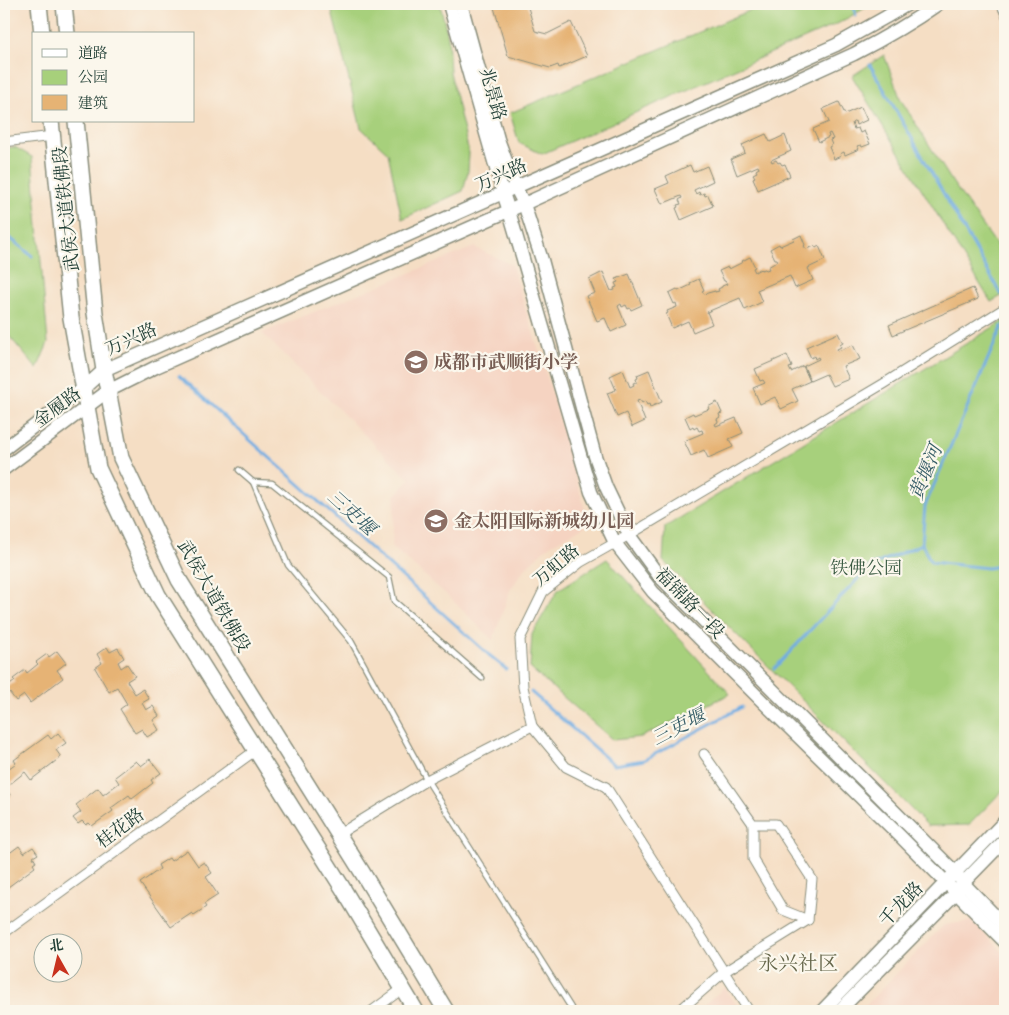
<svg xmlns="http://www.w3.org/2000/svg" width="1009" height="1015" font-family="Alegreya,'Noto Serif SC',serif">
  <rect width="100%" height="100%" fill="#fbf7ec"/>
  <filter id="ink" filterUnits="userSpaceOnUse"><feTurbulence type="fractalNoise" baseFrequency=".02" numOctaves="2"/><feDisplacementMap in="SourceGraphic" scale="10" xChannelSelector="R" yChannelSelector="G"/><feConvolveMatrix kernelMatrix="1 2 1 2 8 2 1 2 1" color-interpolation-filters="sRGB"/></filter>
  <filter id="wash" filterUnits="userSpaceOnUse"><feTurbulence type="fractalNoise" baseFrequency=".0096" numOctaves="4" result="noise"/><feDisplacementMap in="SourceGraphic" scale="20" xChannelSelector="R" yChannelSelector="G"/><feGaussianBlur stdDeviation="1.12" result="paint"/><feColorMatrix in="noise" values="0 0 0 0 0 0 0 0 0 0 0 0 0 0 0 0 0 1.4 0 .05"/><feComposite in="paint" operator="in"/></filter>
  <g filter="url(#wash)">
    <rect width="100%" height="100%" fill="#f5dec4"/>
    <g fill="#f5d3c1">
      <path d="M474,247L512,265L551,390L589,524L550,545L525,568L510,590L493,640L448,596L392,547L395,495L410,480L262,333Z"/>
      <path d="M972,921L1005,954V1011H860L944,925Z"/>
      <path d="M725,987L740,1011H698Z"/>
    </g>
    <g fill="#a7d07b" stroke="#638658">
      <path d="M330,4H440L448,37L450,72L469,153L468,171L463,191L402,219L388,153L361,128Z"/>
      <path d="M765,4H872L839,23L542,154L519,143L510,113Z"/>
      <path d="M884,55L901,100L953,183L1005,257V294L991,302L852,76Z"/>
      <path d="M15,147L32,157L48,343L37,369L4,330V148Z"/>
      <path d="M1005,320V788L969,825L928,826L663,561L665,527Z"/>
      <path d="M607,559L730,694L641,737L613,740L530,668L532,634L558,590Z"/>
    </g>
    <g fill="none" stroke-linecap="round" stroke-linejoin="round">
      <g stroke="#70ace2" stroke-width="3">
        <path d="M853,4L856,16"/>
        <path d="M870,65L1001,294"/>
        <path d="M4,233L32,256"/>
        <path d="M1002,326L925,506L922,544L931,562L988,568L1005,565"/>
        <path d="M179,376L489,655L506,669"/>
        <path d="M774,669L869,567L922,544"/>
        <path d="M531,692L614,765L644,760L742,707"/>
      </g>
    </g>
    <g id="blocks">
      <g fill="#e6b374">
        <path d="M493,4H527L535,31L547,34L571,22L587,56L559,68L558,65L550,68L508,56Z"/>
        <path d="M839,102L845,114L861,107L867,120L856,125L855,121L852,123L854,129L858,128L860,133L864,131L870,144L862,147L861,145L857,146L859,149L845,155L844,152L840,154L841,156L834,159L829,147L832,145L830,140L833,139L830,133L828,134L829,137L819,142L813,129L829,122L823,109Z"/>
        <path d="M766,134L770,142L785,135L791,151L771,160L772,162L776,160L778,163L780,162L782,165L785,164L790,176L758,190L753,178L755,177L753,174L757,172L756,170L759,168L758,166L737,175L731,159L745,153L742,145Z"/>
        <path d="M690,165L693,172L707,166L713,181L694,190L696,194L699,192L700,195L704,193L705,196L708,195L713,206L681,220L676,208L678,207L677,205L681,204L679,200L682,198L681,196L662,204L655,189L669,183L666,176Z"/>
        <path d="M801,235L805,245L804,246L806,249L815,246L816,248L819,246L825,260L808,268L813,280L795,288L790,276L757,290L762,302L745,310L740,298L707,312L712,324L693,332L688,321L672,328L666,314L668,313L667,311L677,307L676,303L674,304L669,293L677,289L678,291L691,285L690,283L699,279L704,290L702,291L704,294L715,291V292L719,291L718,289L722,287V286L727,284L725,281H724L719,271L728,267L729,269L743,262L742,261L750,257L755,267L753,268L755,272L760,269L761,270L765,269L766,270L769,269L768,267L778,261L777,259H775L770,249L779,244L780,246L794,240L793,239Z"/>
        <path d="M603,272L611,291L615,290L614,288L617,287L615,283L618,282L616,279L629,274L642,305L631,310L630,308L628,309L626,305L622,307L621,304L618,306L626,325L611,332L605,318L597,321L586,296L595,293L589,279Z"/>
        <path d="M973,288L978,299L893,335L889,325Z"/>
        <path d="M838,333L843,343L840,345L841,347L837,349L838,351L853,345L860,359L843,366L849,379L832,386L826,374L810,381L804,366L819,359L818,357L815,359L814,356L811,358L806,347Z"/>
        <path d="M787,355L792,367L789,368L791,372L803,366L810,381L792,389L798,401L781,409L775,397L760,404L753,388L765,383L763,380L760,381L755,369Z"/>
        <path d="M623,370L630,387L634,385L633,383L637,382L636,379L638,378L637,375L649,370L662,402L650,407L649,404L647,405L645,401L642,403L640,400L637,401L645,421L632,427L626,413L617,417L607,393L616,390L610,376Z"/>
        <path d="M717,402L722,413L719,414L720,417L717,419L718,422L715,424L716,426L736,418L743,433L729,439L733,447L708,458L704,450L691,456L684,441L703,433L702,430L699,431L697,427L694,429L693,426L690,428L685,417L693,413L694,415L709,409L708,407Z"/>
        <path d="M107,647L110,652L118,648L124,658L118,662L121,668L127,664L135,676L127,681L135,694L143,689L149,699L142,703L146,710L153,706L159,716L153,720L159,730L147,737L142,729L135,733L120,709L127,704L117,687L109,692L95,668L102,663L97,654Z"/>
        <path d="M57,651L66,663L57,670L63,678L30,703L24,695L16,701L6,688L15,681L13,679L25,670L27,673L38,664L36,662L47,654L49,657Z"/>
        <path d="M58,733L66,743L56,750L61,757L31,780L25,772L5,788L11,796L4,801V772L16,763L14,760L48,735L51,739Z"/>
        <path d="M150,759L161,773L151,780L153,783L132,799L129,795L111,808L113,811L92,826L89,823L86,825L82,821L78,824L73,818L81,812L76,805L98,788L103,795L119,783L115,777L136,761L141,766Z"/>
        <path d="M19,846L24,853L33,847L38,854L33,857L36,862L33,864L35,867L4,890V857Z"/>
        <path d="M187,850L198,866L204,862L212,873L206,877L218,895L204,904L206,907L194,915L192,913L171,927L140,883L160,869L158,865L169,858L171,861Z"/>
      </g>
    </g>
  </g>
  <g filter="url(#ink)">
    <use href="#blocks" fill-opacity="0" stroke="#8a8e7c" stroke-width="1"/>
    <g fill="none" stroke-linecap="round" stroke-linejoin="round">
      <defs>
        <g id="lane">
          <path d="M999,4L1005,17"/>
          <path d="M239,470L253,482L288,565L351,641L427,780L573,1011"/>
          <path d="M253,482L272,483L389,577L394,601L482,678"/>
        </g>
        <g id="street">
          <path d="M4,142L53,136"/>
          <path d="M532,726L523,687L520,639L543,592L581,562L629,535L883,384L1005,308"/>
          <path d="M753,824V859L783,910L808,920"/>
          <path d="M339,834L427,780L532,726L566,767L606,787L749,1011"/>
          <path d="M4,933L256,750"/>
          <path d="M372,1011L402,989"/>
          <path d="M679,1011L724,972L808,920L812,879L776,824H753L704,754"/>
        </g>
        <g id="secondary">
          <path d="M449,4L503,193L509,211L591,492L615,543L653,592L763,702L899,835L1005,942"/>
          <path d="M461,4L498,139L516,188L524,204L542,260L595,456L606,487L629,535L659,576L956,873L963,883L1005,926"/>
          <path d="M4,449L84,388L104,370L836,45L886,17L908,4"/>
          <path d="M4,469L108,391L156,367L524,204L854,54C883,39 911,23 938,4"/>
          <path d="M822,1011L1005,821"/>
          <path d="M839,1011L956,893L963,883L1005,840"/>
        </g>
        <g id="primary">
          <path d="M39,4L42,34"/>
          <path d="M64,4L67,34"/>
          <path d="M51,121L71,318L98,468L158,595L342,887L416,1011"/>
          <path d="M76,121L95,313L104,370L121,458L179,580L362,872L446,1011"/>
        </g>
      </defs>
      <use href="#lane" stroke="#8a8e7c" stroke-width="7"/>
      <use href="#street" stroke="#8a8e7c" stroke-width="11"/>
      <use href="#secondary" stroke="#8a8e7c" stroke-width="15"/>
      <use href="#primary" stroke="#8a8e7c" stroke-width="18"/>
      <use href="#lane" stroke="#fff" stroke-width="4.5"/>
      <use href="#street" stroke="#fff" stroke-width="9"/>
      <use href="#secondary" stroke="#fff" stroke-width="12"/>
      <use href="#primary" stroke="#fff" stroke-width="15"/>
    </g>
  </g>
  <defs>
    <symbol id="school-disc" viewBox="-11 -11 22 22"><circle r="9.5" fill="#8d6e63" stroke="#fbf7ec"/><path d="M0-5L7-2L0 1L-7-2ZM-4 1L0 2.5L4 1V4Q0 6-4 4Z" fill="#fff"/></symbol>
  </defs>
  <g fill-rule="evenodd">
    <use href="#school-disc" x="402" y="348" width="28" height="28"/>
    <use href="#school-disc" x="422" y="507" width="28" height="28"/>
  </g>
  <g text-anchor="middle" stroke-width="4.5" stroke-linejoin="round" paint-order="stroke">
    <g font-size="18" fill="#1f3d34" stroke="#fbf7ec">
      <text transform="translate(493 94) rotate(74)" y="6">兆景路</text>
      <text transform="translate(501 175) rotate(-24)" y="6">万兴路</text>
      <text transform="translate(66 209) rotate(-96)" y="6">武侯大道铁佛段</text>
      <text transform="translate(131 339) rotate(-24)" y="6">万兴路</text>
      <text transform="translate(57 407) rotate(-37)" y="6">金履路</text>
      <text transform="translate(556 565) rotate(-40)" y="6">万虹路</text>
      <text transform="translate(214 596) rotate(60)" y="6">武侯大道铁佛段</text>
      <text transform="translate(690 603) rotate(46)" y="6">福锦路一段</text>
      <text transform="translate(120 828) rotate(-36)" y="6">桂花路</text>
      <text transform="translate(901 904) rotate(-46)" y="6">千龙路</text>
    </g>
    <g font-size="18" font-weight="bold" fill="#785e54" stroke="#fbf7ec" text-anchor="start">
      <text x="434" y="368">成都市武顺街小学</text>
      <text x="454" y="527">金太阳国际新城幼儿园</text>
    </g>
    <g font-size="18" fill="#3a5a42" stroke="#fbf7ec">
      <text x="866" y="574">铁佛公园</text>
    </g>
    <g font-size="19" font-style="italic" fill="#375e68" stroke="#fbf7ec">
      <text transform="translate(925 472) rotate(-68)" y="7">黄堰河</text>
      <text transform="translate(352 512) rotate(42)" y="7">三吏堰</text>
      <text transform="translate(678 726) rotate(-28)" y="7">三吏堰</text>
    </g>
    <g font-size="20" fill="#65664a" stroke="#fbf7ec">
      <text x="798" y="970">永兴社区</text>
    </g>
  </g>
  <rect width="1009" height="1015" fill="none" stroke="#fbf7ec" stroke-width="20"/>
  <rect x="32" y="32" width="162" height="90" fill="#fbf7ec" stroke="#a3ada2"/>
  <rect x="42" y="49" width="25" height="8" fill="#ffffff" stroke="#a3ada2"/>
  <text x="78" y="58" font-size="15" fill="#1f3d34">道路</text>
  <rect x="42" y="70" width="25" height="15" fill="#a7d07b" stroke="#a3ada2"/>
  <text x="78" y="82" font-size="15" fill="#1f3d34">公园</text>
  <rect x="42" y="95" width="25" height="15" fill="#e6b374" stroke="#a3ada2"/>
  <text x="78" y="108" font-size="15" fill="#1f3d34">建筑</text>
  <g transform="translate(58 958) rotate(352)"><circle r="24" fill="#fbf7ec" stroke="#a3ada2"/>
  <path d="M0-4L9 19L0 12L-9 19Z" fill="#c8321e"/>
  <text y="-8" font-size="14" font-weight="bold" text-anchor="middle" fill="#1f3d34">北</text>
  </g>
</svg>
